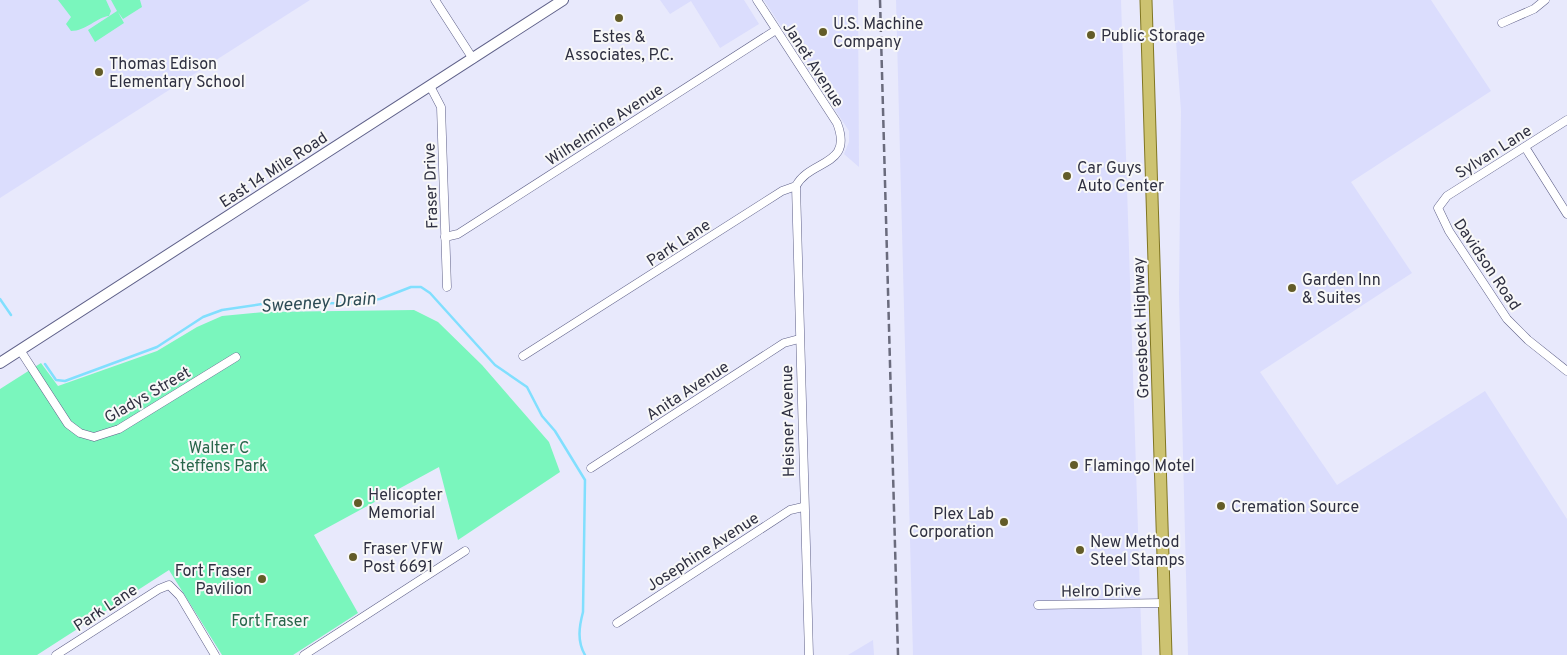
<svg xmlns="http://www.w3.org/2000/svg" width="1567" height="655" font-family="Overpass,sans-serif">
  <rect width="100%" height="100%" fill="#e8e9fc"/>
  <g fill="#dbddfd">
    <path d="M0,0H310L0,198Z"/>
    <path d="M660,0H744L759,24L720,48L691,1L670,14Z"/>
    <path d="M764,0H858L859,167L844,154L849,142V131Z"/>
    <path d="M896,0H1121L1142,655H913Z"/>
    <path d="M1173,0H1431L1491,91L1351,182L1412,273L1260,372L1337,485L1485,391L1567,519V655H1188L1179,294L1181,111Z"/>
    <path d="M873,640L874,655H848Z"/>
  </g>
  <g fill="#7af6bd">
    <path d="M58,0H106L111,11L109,16C97,17 86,31 71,31L66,24L71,17Z"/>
    <path d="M111,0H140L142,7L123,19L118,12L124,23L95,42L88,30L117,11Z"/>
    <path d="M414,310L438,322L482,365L549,442L560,472L458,540L439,467L314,535L358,613L293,655H222L169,570L37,655H0V389L41,363L58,386L157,351L197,327L222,316L264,312Z"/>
  </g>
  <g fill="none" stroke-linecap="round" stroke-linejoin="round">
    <g stroke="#81dffe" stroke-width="2.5">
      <path d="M0,299L11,315"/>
      <path d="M45,364L56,380L65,381L157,347L203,317L222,310L262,304L345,303L380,299L411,287H421L430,293L495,365L527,387L542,416L555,431L585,480L583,612C579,627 577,641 585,655"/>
    </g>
    <defs>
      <g id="street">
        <path d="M435,0L473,59"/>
        <path d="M1502,23L1534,9L1545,0"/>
        <path d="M430,86L441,107L447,287"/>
        <path d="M1567,120L1447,196L1438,208L1449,231L1507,319L1528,340L1567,371"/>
        <path d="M1525,147L1567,214"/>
        <path d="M796,186L809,655"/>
        <path d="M445,237L458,234L776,30"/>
        <path d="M20,350L68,424L80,433L94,437L119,429L236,357"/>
        <path d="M523,356L782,191L796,186C810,159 854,167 837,123L757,0"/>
        <path d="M591,468L784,343L799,339"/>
        <path d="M1038,605L1164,603"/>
        <path d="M617,623L790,510L803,507"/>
        <path d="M56,655L159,589L169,585L180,596L215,655"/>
        <path d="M304,655L465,551"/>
      </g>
      <path id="secondary" d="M0,363L563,0"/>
      <path id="primary" d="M1146,0L1166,655"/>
    </defs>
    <use href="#street" stroke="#5f6189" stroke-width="9"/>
    <use href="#secondary" stroke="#5f6189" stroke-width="12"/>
    <use href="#primary" stroke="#807622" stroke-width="13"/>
    <use href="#street" stroke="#fff" stroke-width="8"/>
    <use href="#secondary" stroke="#fff" stroke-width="10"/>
    <use href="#primary" stroke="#cdc371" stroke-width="11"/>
    <path stroke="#6a6b7d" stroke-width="2.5" stroke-dasharray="8 4" stroke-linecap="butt" d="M880,0L898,655"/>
  </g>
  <g fill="#635c28" stroke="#f8f8f8" stroke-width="2">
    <circle cx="619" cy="18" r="5"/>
    <circle cx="823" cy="32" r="5"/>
    <circle cx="1091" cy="35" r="5"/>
    <circle cx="99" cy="72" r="5"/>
    <circle cx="1067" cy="176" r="5"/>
    <circle cx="1292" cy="288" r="5"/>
    <circle cx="1074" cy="465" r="5"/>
    <circle cx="358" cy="503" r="5"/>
    <circle cx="1221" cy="506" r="5"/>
    <circle cx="1004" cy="522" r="5"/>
    <circle cx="1080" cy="550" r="5"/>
    <circle cx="353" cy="557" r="5"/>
    <circle cx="262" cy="579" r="5"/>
  </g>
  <g text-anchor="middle" stroke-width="4" stroke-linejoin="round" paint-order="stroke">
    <g font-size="16" fill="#2f3041" stroke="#f8f8f8" text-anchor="start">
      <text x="833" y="29">U.S. Machine<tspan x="833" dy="18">Company</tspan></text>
      <text x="1101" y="41">Public Storage</text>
      <text x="619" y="42" text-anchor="middle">Estes &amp;<tspan x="619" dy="18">Associates, P.C.</tspan></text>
      <text x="109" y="69">Thomas Edison<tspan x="109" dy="18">Elementary School</tspan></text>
      <text x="1077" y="173">Car Guys<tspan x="1077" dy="18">Auto Center</tspan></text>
      <text x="1302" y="285">Garden Inn<tspan x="1302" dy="18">&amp; Suites</tspan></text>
      <text x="1084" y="471">Flamingo Motel</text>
      <text x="368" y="500">Helicopter<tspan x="368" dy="18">Memorial</tspan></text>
      <text x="1231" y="512">Cremation Source</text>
      <text x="994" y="519" text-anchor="end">Plex Lab<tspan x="994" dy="18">Corporation</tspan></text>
      <text x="1090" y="547">New Method<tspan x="1090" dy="18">Steel Stamps</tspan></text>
      <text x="363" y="554">Fraser VFW<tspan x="363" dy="18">Post 6691</tspan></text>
      <text x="252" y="576" text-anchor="end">Fort Fraser<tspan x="252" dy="18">Pavilion</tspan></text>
    </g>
    <g font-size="16" fill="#2f3041" stroke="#f8f8f8">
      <text transform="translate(814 64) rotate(57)" y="6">Janet Avenue</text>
      <text transform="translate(604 124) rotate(-33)" y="6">Wilhelmine Avenue</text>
      <text transform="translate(1493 151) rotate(-32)" y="6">Sylvan Lane</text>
      <text transform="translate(273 169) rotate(-33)" y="6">East 14 Mile Road</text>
      <text transform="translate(430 186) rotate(-92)" y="6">Fraser Drive</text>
      <text transform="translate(678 242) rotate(-33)" y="6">Park Lane</text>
      <text transform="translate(1488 264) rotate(56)" y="6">Davidson Road</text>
      <text transform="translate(1140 328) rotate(-92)" y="6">Groesbeck Highway</text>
      <text transform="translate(687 390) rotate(-33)" y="6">Anita Avenue</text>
      <text transform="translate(147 394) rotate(-30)" y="6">Gladys Street</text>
      <text transform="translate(787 421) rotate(-91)" y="6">Heisner Avenue</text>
      <text transform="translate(702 551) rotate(-33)" y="6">Josephine Avenue</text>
      <text transform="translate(1101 590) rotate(-1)" y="6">Helro Drive</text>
      <text transform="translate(105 607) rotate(-33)" y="6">Park Lane</text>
    </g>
    <g font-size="16" fill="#28654a" stroke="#f8f8f8">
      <text x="219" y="453">Walter C<tspan x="219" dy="18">Steffens Park</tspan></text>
      <text x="270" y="626">Fort Fraser</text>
    </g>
    <g font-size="18" font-style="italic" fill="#2d4b55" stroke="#f8f8f8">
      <text transform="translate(318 302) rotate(-4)" y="6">Sweeney Drain</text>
    </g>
  </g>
</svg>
